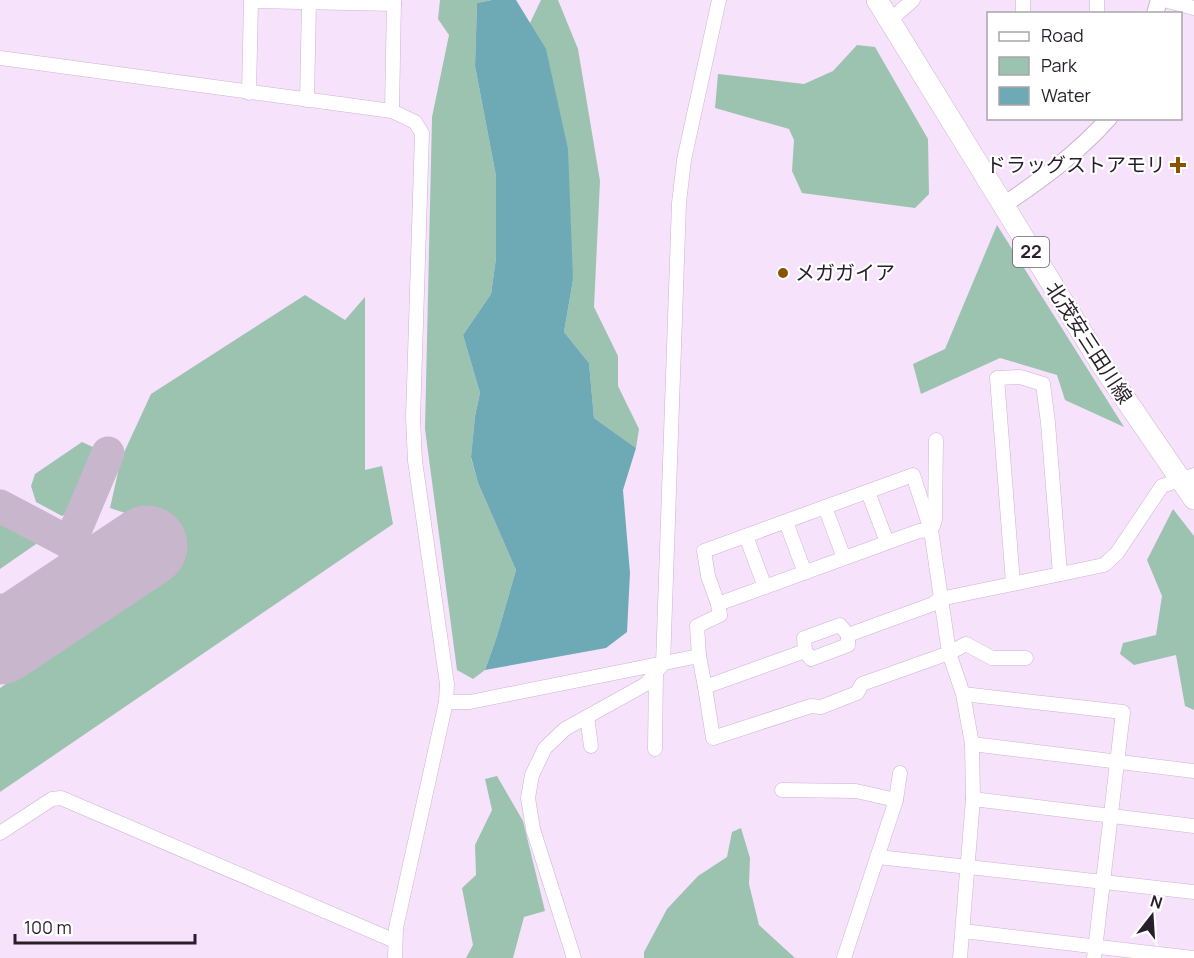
<svg xmlns="http://www.w3.org/2000/svg" width="1194" height="958" font-family="Manrope,'Noto Sans JP',sans-serif">
  <rect width="100%" height="100%" fill="#f6e2fb"/>
  <g fill="#9cc3b0">
    <path d="M440,0H492L477,3L475,66L496,176V258L491,294L463,335L480,393L475,416L471,458L478,483L516,570L497,636L485,670L473,679L457,670L425,429L432,117L449,35L438,19Z"/>
    <path d="M541,0H558L578,49L600,181L594,307L618,356V386L639,429L636,448L594,418L589,363L564,332L573,280L530,23Z"/>
    <path d="M857,45L875,47L928,139L929,194L915,208L802,193L792,171L794,140L789,129L715,108L718,74L804,84L833,71Z"/>
    <path d="M997,225L1124,427L1065,400L1057,375L1000,358L921,394L913,364L945,349Z"/>
    <path d="M305,295L345,320L365,297V470L382,466L393,524L0,792V688L35,664L30,649L158,560L155,543L137,517L110,508L121,459L151,394Z"/>
    <path d="M82,442L95,448C88,467 80,506 62,516L36,502L31,486L35,474Z"/>
    <path d="M1173,509L1194,536V710L1185,706L1176,655L1134,665L1120,654L1123,643L1156,635L1162,596L1147,560Z"/>
    <path d="M0,517C12,523 34,528 39,542L0,569Z"/>
    <path d="M497,776L523,821L545,911L524,917L513,958H466L473,945L462,888L476,875L475,845L492,810L485,779Z"/>
    <path d="M741,828L750,858L749,884L759,925L795,958H644V952L667,909L698,876L727,857L732,832Z"/>
  </g>
  <path fill="#6eaab5" d="M492,0H516L546,49L568,149L573,280L564,332L589,363L594,418L636,448L623,490L630,573L627,632L606,648L485,670L497,636L516,570L478,483L471,457L475,416L480,393L463,335L491,294L496,258V176L475,66L477,3Z"/>
  <g fill="none" stroke-linecap="round" stroke-linejoin="round">
    <g stroke="#c8b6cc" stroke-width="33">
      <path d="M0,506L70,543"/>
      <path d="M95,580L70,543L108,453"/>
      <path d="M0,610L30,624"/>
    </g>
    <path stroke="#c8b6cc" stroke-width="81" d="M0,644L147,546"/>
    <defs>
      <g id="minor">
        <path d="M1164,0L1194,8"/>
        <path d="M1023,14V0"/>
        <path d="M1097,14V0"/>
        <path d="M889,21L913,0"/>
        <path d="M0,58L392,111L415,122L422,133L413,418L415,461L447,684L446,702L396,928L395,958"/>
        <path d="M249,93L251,1L394,4"/>
        <path d="M307,100L309,2"/>
        <path d="M392,111L394,0"/>
        <path d="M868,492L887,542"/>
        <path d="M825,507L844,558"/>
        <path d="M786,522L805,573"/>
        <path d="M933,526L935,519L936,440"/>
        <path d="M746,536L765,587"/>
        <path d="M1013,583L997,378L1020,377L1043,384L1048,423L1060,574"/>
        <path d="M718,604L708,576L704,551L913,475L931,530L949,653L963,694L972,744L973,799L960,958"/>
        <path d="M805,651L804,638L840,625L848,635"/>
        <path d="M699,656L697,626L720,615L718,604L919,531L931,530"/>
        <path d="M705,687L713,738L811,706L821,707L857,693L862,684L949,653L966,644L992,658H1026"/>
        <path d="M963,694L1123,712L1094,958"/>
        <path d="M446,702H470L699,656L705,687L805,651L811,659L848,645V635L933,604L940,599L1104,565L1117,553L1162,486L1194,475"/>
        <path d="M587,717L591,746"/>
        <path d="M972,744L1194,771"/>
        <path d="M655,749L656,673"/>
        <path d="M782,790L856,791L896,800"/>
        <path d="M973,799L1194,826"/>
        <path d="M0,833L52,799L61,798L395,941"/>
        <path d="M878,857L1194,892"/>
        <path d="M963,931L1193,958"/>
        <path d="M574,958L533,829L528,798L532,775L545,748L565,729L646,684L663,664L679,203L684,160L719,0"/>
        <path d="M844,958L896,800L900,773"/>
      </g>
      <g id="tertiary">
        <path d="M1155,14L1159,0"/>
        <path d="M1002,206C1041,180 1078,153 1109,118"/>
      </g>
      <path id="primary" d="M877,0L1100,362L1194,499"/>
    </defs>
    <use href="#minor" stroke="#ccb3d1" stroke-width="15"/>
    <use href="#tertiary" stroke="#ccb3d1" stroke-width="18"/>
    <use href="#primary" stroke="#ccb3d1" stroke-width="22"/>
    <use href="#minor" stroke="#fff" stroke-width="14"/>
    <use href="#tertiary" stroke="#fff" stroke-width="16"/>
    <use href="#primary" stroke="#fff" stroke-width="21"/>
  </g>
  <g fill="#895302" stroke="#fff" stroke-width="2">
    <path d="M1175 156h6v6h6v6h-6v6h-6v-6h-6v-6h6z"/>
    <circle cx="783" cy="273" r="6"/>
  </g>
  <g text-anchor="middle" stroke-width="4.5" stroke-linejoin="round" paint-order="stroke">
    <rect fill="#fff" stroke="#69626b" stroke-width="1.5" x="1013" y="237" width="36" height="30" rx="4.5"/>
    <g font-size="18" font-weight="bold" fill="#291f2b">
      <text x="1031" y="258">22</text>
    </g>
    <g font-size="20" fill="#291f2b" stroke="#fff" text-anchor="end">
      <text x="1166" y="172">ドラッグストアモリ</text>
      <text x="795" y="280" text-anchor="start">メガガイア</text>
    </g>
    <g font-size="20" fill="#291f2b" stroke="#fff">
      <text transform="translate(1089 343) rotate(57)" y="7">北茂安三田川線</text>
    </g>
  </g>
  <rect x="987" y="12" width="195" height="108" fill="#ffffff" stroke="#a9a5aa" stroke-width="1.5"/>
  <rect x="999" y="32" width="30" height="9" fill="#ffffff" stroke="#a9a5aa" stroke-width="1.5"/>
  <text x="1041" y="42" font-size="18" fill="#291f2b">Road</text>
  <rect x="999" y="57" width="30" height="18" fill="#9cc3b0" stroke="#a9a5aa" stroke-width="1.5"/>
  <text x="1041" y="72" font-size="18" fill="#291f2b">Park</text>
  <rect x="999" y="87" width="30" height="18" fill="#6eaab5" stroke="#a9a5aa" stroke-width="1.5"/>
  <text x="1041" y="102" font-size="18" fill="#291f2b">Water</text>
  <g transform="translate(1152 916) rotate(17)" stroke="#ffffff" stroke-width="4.5" paint-order="stroke">
  <path d="M0-4.5L10 22L0 15L-10 22Z" fill="#291f2b"/>
  <text y="-9" font-size="16" font-weight="bold" text-anchor="middle" fill="#291f2b">N</text>
  </g>
  <path d="M15 934v9h180v-9" fill="none" stroke="#291f2b" stroke-width="3"/>
  <text x="24" y="934" font-size="18" fill="#291f2b" stroke="#ffffff" stroke-width="4.5" paint-order="stroke">100 m</text>
</svg>
